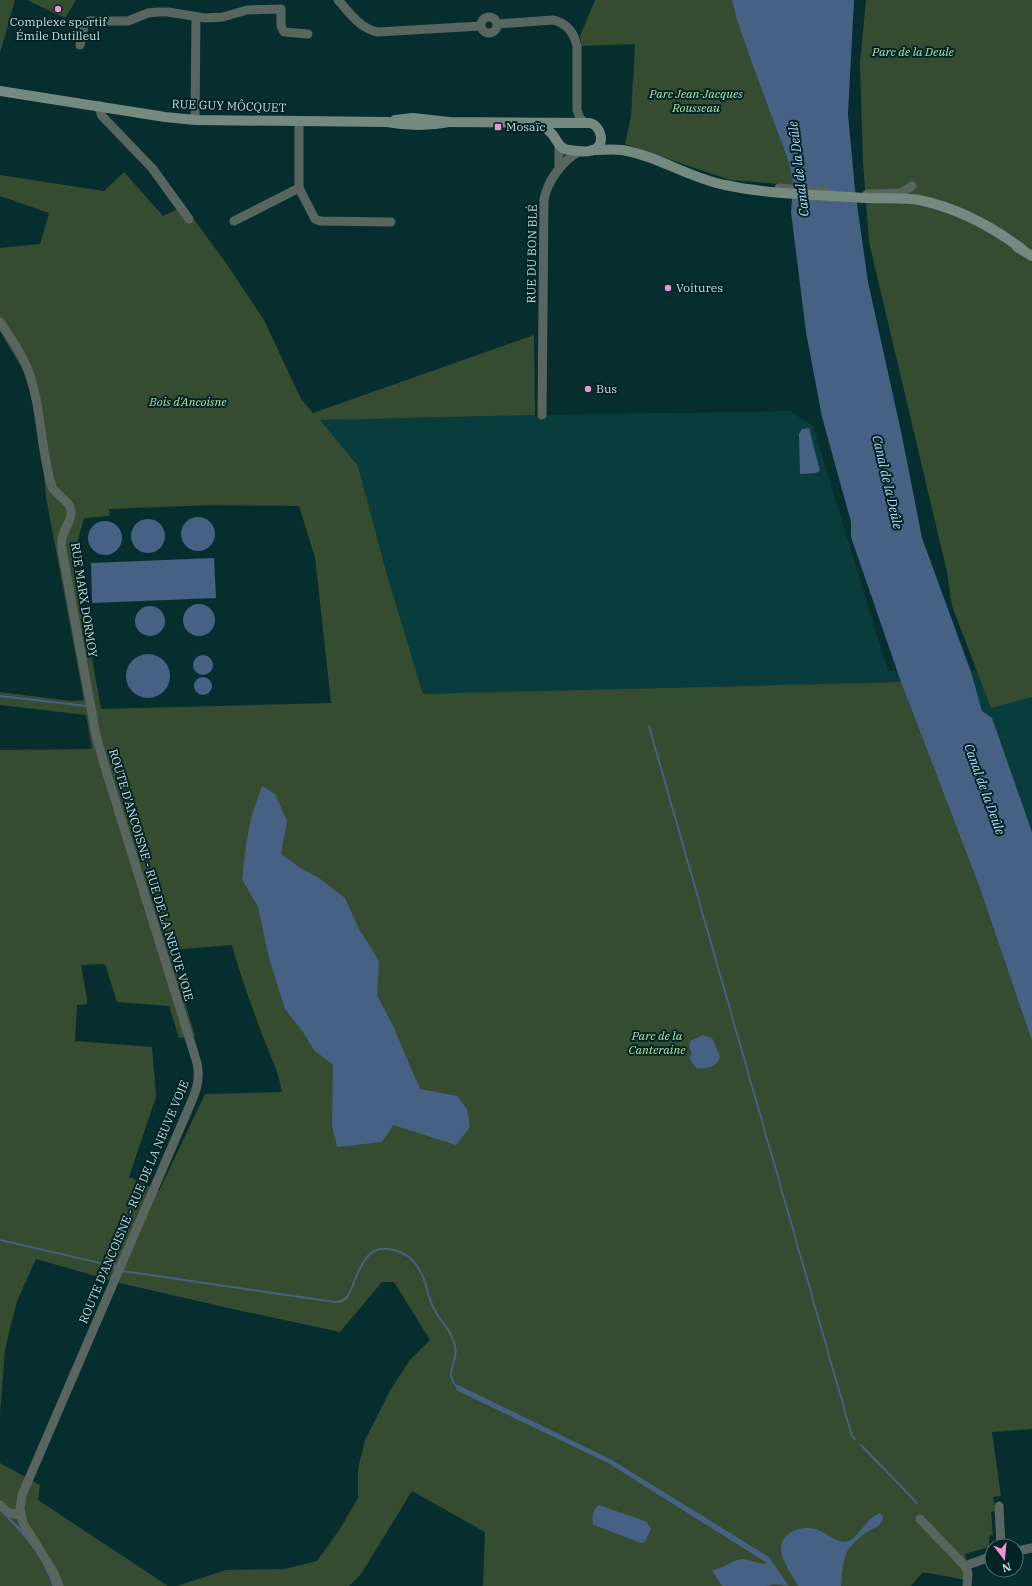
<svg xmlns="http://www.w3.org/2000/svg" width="1032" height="1586" font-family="'IBM Plex Serif',serif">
  <rect width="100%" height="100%" fill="#072e2f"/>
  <path fill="#083c3d" d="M790,411L813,426L888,671L1011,670L1032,665V972L940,756L899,682L423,694L386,571L358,466L319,420L407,417Z"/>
  <g fill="#364c30" fill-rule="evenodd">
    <path d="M0,0H15L0,53Z"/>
    <path d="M27,0H76L65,18Z"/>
    <path d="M595,0H732L736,17L751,61L789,163L793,185L730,180L625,144L631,116L635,44L582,46L580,36Z"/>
    <path d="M866,0H1032V697L991,708L952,606L947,572L869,242L863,162L860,63Z"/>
    <path d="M124,172L163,216L184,206L226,263L264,320L301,399L313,413L534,335L535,415L320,420L358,466L386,571L423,694L901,682L979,886L1032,1041V1429L992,1432L1001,1496L993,1497L995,1511L991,1512L993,1535L989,1536V1547L965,1554L967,1561L965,1580L929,1573H922L911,1586H483L485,1532L412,1491L361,1574L349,1586H177L226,1570L285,1569L317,1561L340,1529L358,1498V1469L365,1440L391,1389L410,1360L430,1340L394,1282H382L340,1332L233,1309L124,1284L36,1259L17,1301L5,1349L0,1413V750L92,749L86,715L0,705V692L71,701L84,700L46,497L43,465L32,399L24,372L0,331V248L40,244L49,213L0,196V175L104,191ZM212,505L299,506L315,557L331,703L101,709L74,555L84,518L110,516L109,509ZM232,945C241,978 253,1010 265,1042C272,1060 279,1073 282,1092L205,1094L159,1191L129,1177L156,1097L152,1047L75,1041L77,1005L87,1004V999L81,965L105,964L117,1002L169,1006L179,1038L195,1036L170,950Z"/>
    <path d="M0,1463L40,1485L38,1500L168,1586H55L39,1554L0,1508Z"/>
    <path d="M0,1511C22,1533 43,1556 52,1586H0Z"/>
  </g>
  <g fill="#466183">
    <path d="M732,0H854L848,114L855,190L868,282L902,436L922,538L971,672L982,711L992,718L1032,832V1041L979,886L901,682L851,537V522L822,417L806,332L791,212L793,185L789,163L751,61L736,17Z"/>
    <path d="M809,428L820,471L816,473L800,474L799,434L802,429Z"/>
    <circle cx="198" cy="534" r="17"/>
    <circle cx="148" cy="536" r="17"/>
    <circle cx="105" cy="538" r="17"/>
    <path d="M214,558L216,598L92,603L91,563Z"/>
    <circle cx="199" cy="620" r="16"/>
    <circle cx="150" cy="621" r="15"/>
    <circle cx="148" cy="676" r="22"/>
    <circle cx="203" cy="665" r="10"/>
    <circle cx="203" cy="686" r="9"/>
    <path d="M262,786L275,794L287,821L281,854L302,869L319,878L345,898L359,929L379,961L377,995L393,1026L420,1089L457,1096L467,1109L470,1127L456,1145L393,1125L382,1142L337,1147L332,1125L333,1065L314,1050L303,1032L285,1009L269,958L258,907L242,879L246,844L252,814Z"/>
    <path d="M703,1035L712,1038L720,1056C718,1068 706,1069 696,1068L689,1058L692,1054L689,1047L690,1041Z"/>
    <path d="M0,1239L113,1265L114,1263L117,1264L115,1269L96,1263L0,1241Z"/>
    <path d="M458,1385L612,1460L769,1557L789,1586L774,1584L767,1586H722L712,1570C724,1569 731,1560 742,1559C751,1559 760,1566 767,1563L608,1463L456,1390Z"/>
    <path d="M599,1505L647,1522L651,1529L645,1542L641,1543L594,1525C590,1519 594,1508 599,1505Z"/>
    <path d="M0,1511C22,1523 48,1562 55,1586H52C43,1556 22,1533 0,1511Z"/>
    <path d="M880,1513L883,1516C883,1526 874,1528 867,1532C861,1536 850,1546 847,1552C843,1559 841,1578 841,1586H798C793,1577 781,1559 781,1549C781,1532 801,1525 816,1529C827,1533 834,1542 846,1542C861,1537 864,1519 880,1513Z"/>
  </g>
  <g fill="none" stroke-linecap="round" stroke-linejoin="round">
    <g stroke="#466183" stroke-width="2">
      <path d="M0,696L87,706"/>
      <path d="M649,726L852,1436L855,1439"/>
      <path d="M123,1271L335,1302C338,1302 343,1301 346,1298C350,1294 352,1287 354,1282C364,1258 372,1240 402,1253C416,1259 423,1274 427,1289C429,1298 432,1306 437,1314C443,1324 452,1332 455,1345C460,1364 441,1372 459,1389"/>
      <path d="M861,1445L917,1503"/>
    </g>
    <g stroke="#596660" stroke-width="9">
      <path d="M338,0C350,13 360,29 378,32L480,26"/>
      <circle cx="489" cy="25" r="8"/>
      <path d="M497,24L553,20C567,23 574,33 577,46V110L580,118L585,123"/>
      <path d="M80,45L84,26L89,21H128L148,13L157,12H168L205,18L223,17L247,10L281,9V26L284,32L308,34"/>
      <path d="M100,106V111L102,116L152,168L189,219"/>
      <path d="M195,120L196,17"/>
      <path d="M299,121V188L315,219L320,221L391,222"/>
      <path d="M559,145V169"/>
      <path d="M779,188L825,191"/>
      <path d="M867,194L901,193L912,186"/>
      <path d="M234,221L299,188"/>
      <path d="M0,322C10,337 21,352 28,370C42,407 40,449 52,487C56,494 64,498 69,505C75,516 66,525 63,535C61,540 61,545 62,550L96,735L104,764L197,1063C200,1076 198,1086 193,1098L22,1495L20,1509L23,1523L54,1573L59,1586"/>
      <path d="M542,415L544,200C547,181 563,160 580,151"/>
      <path d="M0,1505L9,1513L20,1515"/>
      <path d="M999,1506L1001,1546"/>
      <path d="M920,1519L965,1566L968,1573L967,1586"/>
      <path d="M1016,1551L1032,1548"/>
      <path d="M965,1566L992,1556"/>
    </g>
    <g stroke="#748980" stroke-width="10">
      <path d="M0,91L165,117L195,120L387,122C409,126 428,126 449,122"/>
      <path d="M395,120L413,118L449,122L590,123C601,126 606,144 594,150C587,153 576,151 569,150C559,149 558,141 552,134C547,128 541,125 534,123"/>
      <path d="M592,150C602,150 612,149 622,150C658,156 689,178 725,185C772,195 820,195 867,198C885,199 902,197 919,200C958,208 990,225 1022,249"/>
      <path d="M1017,247L1032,256"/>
    </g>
  </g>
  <g fill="#f491d3" stroke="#002425" stroke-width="1.5">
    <circle cx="58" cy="9" r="4"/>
    <rect x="494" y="123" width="8" height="8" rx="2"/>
    <circle cx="668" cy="288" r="4"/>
    <circle cx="588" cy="389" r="4"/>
  </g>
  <g text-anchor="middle" stroke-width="4" stroke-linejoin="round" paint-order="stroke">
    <g font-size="12" fill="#c9dcdc" stroke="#002425" text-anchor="start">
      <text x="58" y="26" text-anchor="middle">Complexe sportif<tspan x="58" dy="14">Émile Dutilleul</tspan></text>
      <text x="506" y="131">Mosaïc</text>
      <text x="676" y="292">Voitures</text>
      <text x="596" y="393">Bus</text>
    </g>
    <g font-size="12" font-style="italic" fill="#b2e1a5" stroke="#002425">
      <text x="913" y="56">Parc de la Deule</text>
      <text x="696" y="98">Parc Jean-Jacques<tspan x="696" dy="14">Rousseau</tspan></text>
      <text x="188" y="406">Bois d'Ancoisne</text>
      <text x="657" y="1040">Parc de la<tspan x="657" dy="14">Canteraine</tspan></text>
    </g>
    <g font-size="12" fill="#c9dcdc" stroke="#002425">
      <text transform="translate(229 106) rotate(2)" y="4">RUE GUY MÔCQUET</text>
      <text transform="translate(532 254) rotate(-89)" y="4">RUE DU BON BLÉ</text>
      <text transform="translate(84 600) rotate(81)" y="4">RUE MARX DORMOY</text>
      <text transform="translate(151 875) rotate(73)" y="4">ROUTE D'ANCOISNE - RUE DE LA NEUVE VOIE</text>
      <text transform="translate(134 1202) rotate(-67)" y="4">ROUTE D'ANCOISNE - RUE DE LA NEUVE VOIE</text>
    </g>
    <g font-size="13" font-style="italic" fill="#bcd8fa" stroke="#002425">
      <text transform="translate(798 169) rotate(-97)" y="5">Canal de la Deûle</text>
      <text transform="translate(888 482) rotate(77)" y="5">Canal de la Deûle</text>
      <text transform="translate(985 789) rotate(70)" y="5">Canal de la Deûle</text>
    </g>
  </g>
  <g transform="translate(1004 1558) rotate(164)"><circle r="19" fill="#002425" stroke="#506e6e"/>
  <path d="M0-3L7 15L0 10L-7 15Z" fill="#f491d3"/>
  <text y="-6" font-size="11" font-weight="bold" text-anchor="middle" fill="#c9dcdc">N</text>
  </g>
</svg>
